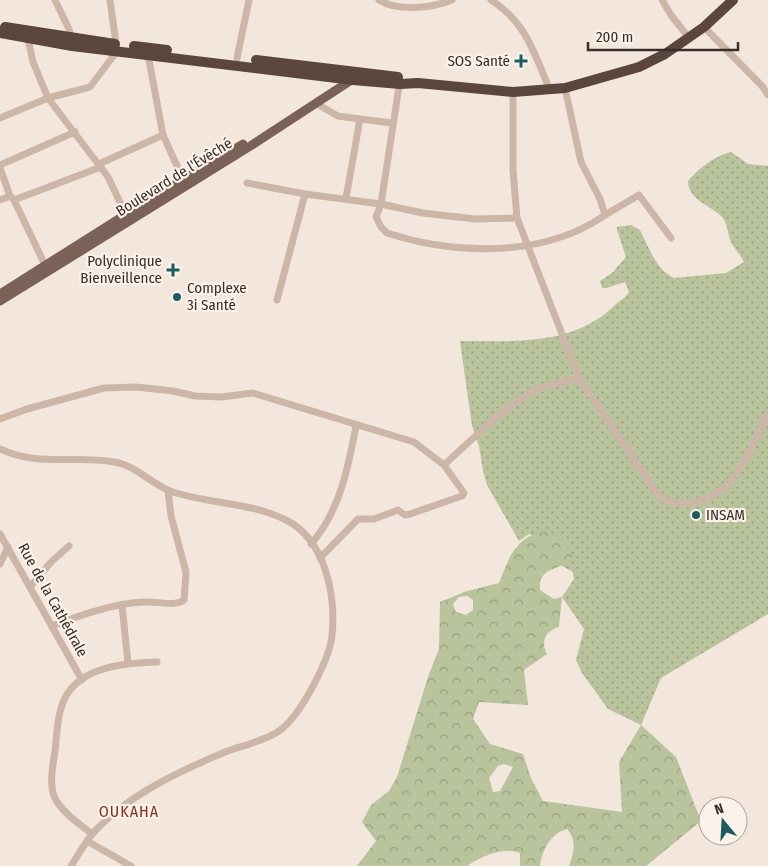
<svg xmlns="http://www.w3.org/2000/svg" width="768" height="866" font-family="'Fira Sans Condensed',sans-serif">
  <defs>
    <pattern id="grass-dots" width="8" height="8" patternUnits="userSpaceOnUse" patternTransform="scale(1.25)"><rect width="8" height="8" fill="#b9c39c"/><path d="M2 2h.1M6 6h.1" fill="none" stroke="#979f7f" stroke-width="1.8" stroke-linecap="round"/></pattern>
    <pattern id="forest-crowns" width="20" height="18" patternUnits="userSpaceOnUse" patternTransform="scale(1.25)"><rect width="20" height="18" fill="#b9c39c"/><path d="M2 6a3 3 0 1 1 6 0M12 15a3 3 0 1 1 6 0" fill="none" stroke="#979f7f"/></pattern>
  </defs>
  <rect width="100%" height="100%" fill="#f3e7dd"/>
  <path fill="url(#grass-dots)" d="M731,152L748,164L768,166V614L661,678L641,725L608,709L582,673L576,660L584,629L562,597L574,579L573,572L562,566L573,556L529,534L519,541L487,485L483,471L479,446L472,426L460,341C515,341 574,346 615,305C620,300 626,298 629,292L625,282L606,288H602L600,281L612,273L626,257L617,230V227L631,225L640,230C648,246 657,271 674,278L726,273L744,262C741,255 734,249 731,242C727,234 729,225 722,217C710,205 688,200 688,181C698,169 716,155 731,152Z"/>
  <path fill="url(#forest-crowns)" fill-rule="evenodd" d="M546,530L564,541L573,557C569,560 565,565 560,566C548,571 538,574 540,590L554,599L562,597L559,627C546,630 540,642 547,654L524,670L528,705L479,702L473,719L490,744L523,754L531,778L543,801L622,812L619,762L641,725L676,757L701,821L646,866H569C574,852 577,840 567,829C551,833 542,850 540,866H520V853C504,846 480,857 467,866H357L376,841L362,822L371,805L389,791L397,777L428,677L439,649L440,602L467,591L499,583C510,555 515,538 546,530ZM467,596L473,600V610L466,615L456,612L453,604L459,597ZM504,764L513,767L500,791L493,792L489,778L498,766Z"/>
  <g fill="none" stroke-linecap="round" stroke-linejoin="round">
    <g stroke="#ccb6a8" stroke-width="7">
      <path d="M55,0L69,29L72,41"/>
      <path d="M379,0C398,12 432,8 452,0"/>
      <path d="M491,0C527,23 534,54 550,90"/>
      <path d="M662,0L671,15L689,38"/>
      <path d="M704,27L762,86L768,95"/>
      <path d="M28,39L33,62L48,98L108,177L126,215"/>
      <path d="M148,55L163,135L183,179"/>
      <path d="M237,58L249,0"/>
      <path d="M400,80L381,204L376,217L381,227L387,233C455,255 544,258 605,215L600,199L581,162L565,88"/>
      <path d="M513,92V170L517,218L579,378L659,496C670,505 678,504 691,503C736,496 751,449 768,413"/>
      <path d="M317,104L338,116L360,119"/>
      <path d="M0,118L48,98L90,87L117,51L110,0"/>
      <path d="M99,164L163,135"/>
      <path d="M0,165L75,132"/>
      <path d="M0,168L10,196L14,200L45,265"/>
      <path d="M247,183L305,194L381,204L423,213L475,219L517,218"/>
      <path d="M346,198L360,119L392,123"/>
      <path d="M0,200L10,196"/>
      <path d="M14,200L101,167"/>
      <path d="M605,215L639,195L671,238"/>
      <path d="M277,300L305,194"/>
      <path d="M0,419L27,409L104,388L136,387L173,391L195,396L221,397L253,393L414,442L444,465L464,493L462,496L410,514L405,515L398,510L374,519H358L320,558"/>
      <path d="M0,449C38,467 74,455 114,462C135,465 150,483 170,491C207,504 250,502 286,520C326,540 336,596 332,636C329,661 302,711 284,727C272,739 241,746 225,752C180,771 130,794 96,830C86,840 79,854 71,866"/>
      <path d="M444,465L496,417L535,389L579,378"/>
      <path d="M0,534L82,680"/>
      <path d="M311,544C340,511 348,468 356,426"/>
      <path d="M0,564L8,547"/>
      <path d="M30,587L51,562L69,546"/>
      <path d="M122,605L128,663"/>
      <path d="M52,626C81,615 111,604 143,602C155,601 175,607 184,600L186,572L171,516L168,490"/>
      <path d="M92,834C80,824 64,814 56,800C48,787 53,765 55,751C57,734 57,714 65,698C81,666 126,663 157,662"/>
      <path d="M87,841L131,866"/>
    </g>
    <g stroke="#7b6259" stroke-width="9">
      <path d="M0,294L152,198L243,144"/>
      <path d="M0,301L252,145L356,77"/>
    </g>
    <g stroke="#5a463f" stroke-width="10">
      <path d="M5,27L115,44"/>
      <path d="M0,33L72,46L353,80L400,84L418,83L513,92L565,88L639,67L665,54L704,27L733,0"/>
      <path d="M134,46L167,50"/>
      <path d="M256,60L398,77"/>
    </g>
  </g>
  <g fill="#1c5c5c" stroke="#fbf2ea" stroke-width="2">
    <path d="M518.5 53.5h5v5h5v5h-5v5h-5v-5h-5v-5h5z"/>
    <path d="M170.5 262.5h5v5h5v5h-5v5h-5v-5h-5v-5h5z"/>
    <circle cx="177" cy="297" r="5"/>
    <circle cx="696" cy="515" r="5"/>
  </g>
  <g text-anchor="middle" stroke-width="4.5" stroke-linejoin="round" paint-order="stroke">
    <g font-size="15" fill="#392d29" stroke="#fbf2ea" text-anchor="end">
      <text x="510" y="66">SOS Santé</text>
      <text x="162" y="266">Polyclinique<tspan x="162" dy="17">Bienveillence</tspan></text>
      <text x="187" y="293" text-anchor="start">Complexe<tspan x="187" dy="17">3i Santé</tspan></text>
      <text x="706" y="520" text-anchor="start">INSAM</text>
    </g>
    <g font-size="15" fill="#392d29" stroke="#fbf2ea">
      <text transform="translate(174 177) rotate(-32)" y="5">Boulevard de l'Évêché</text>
      <text transform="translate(53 600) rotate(61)" y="5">Rue de la Cathédrale</text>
    </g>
    <g font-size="16" letter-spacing="1" fill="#8b301e" stroke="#fbf2ea">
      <text x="129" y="817">OUKAHA</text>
    </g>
  </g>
  <g transform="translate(723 821) rotate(342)"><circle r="24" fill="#fbf2ea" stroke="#ada39d"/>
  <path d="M0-4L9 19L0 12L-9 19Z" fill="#1c5c5c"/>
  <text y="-8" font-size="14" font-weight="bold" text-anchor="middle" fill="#392d29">N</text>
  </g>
  <path d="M588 42v8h150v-8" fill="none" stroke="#392d29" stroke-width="2.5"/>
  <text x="596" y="42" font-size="15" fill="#392d29" stroke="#fbf2ea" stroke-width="4" paint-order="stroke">200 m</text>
</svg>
